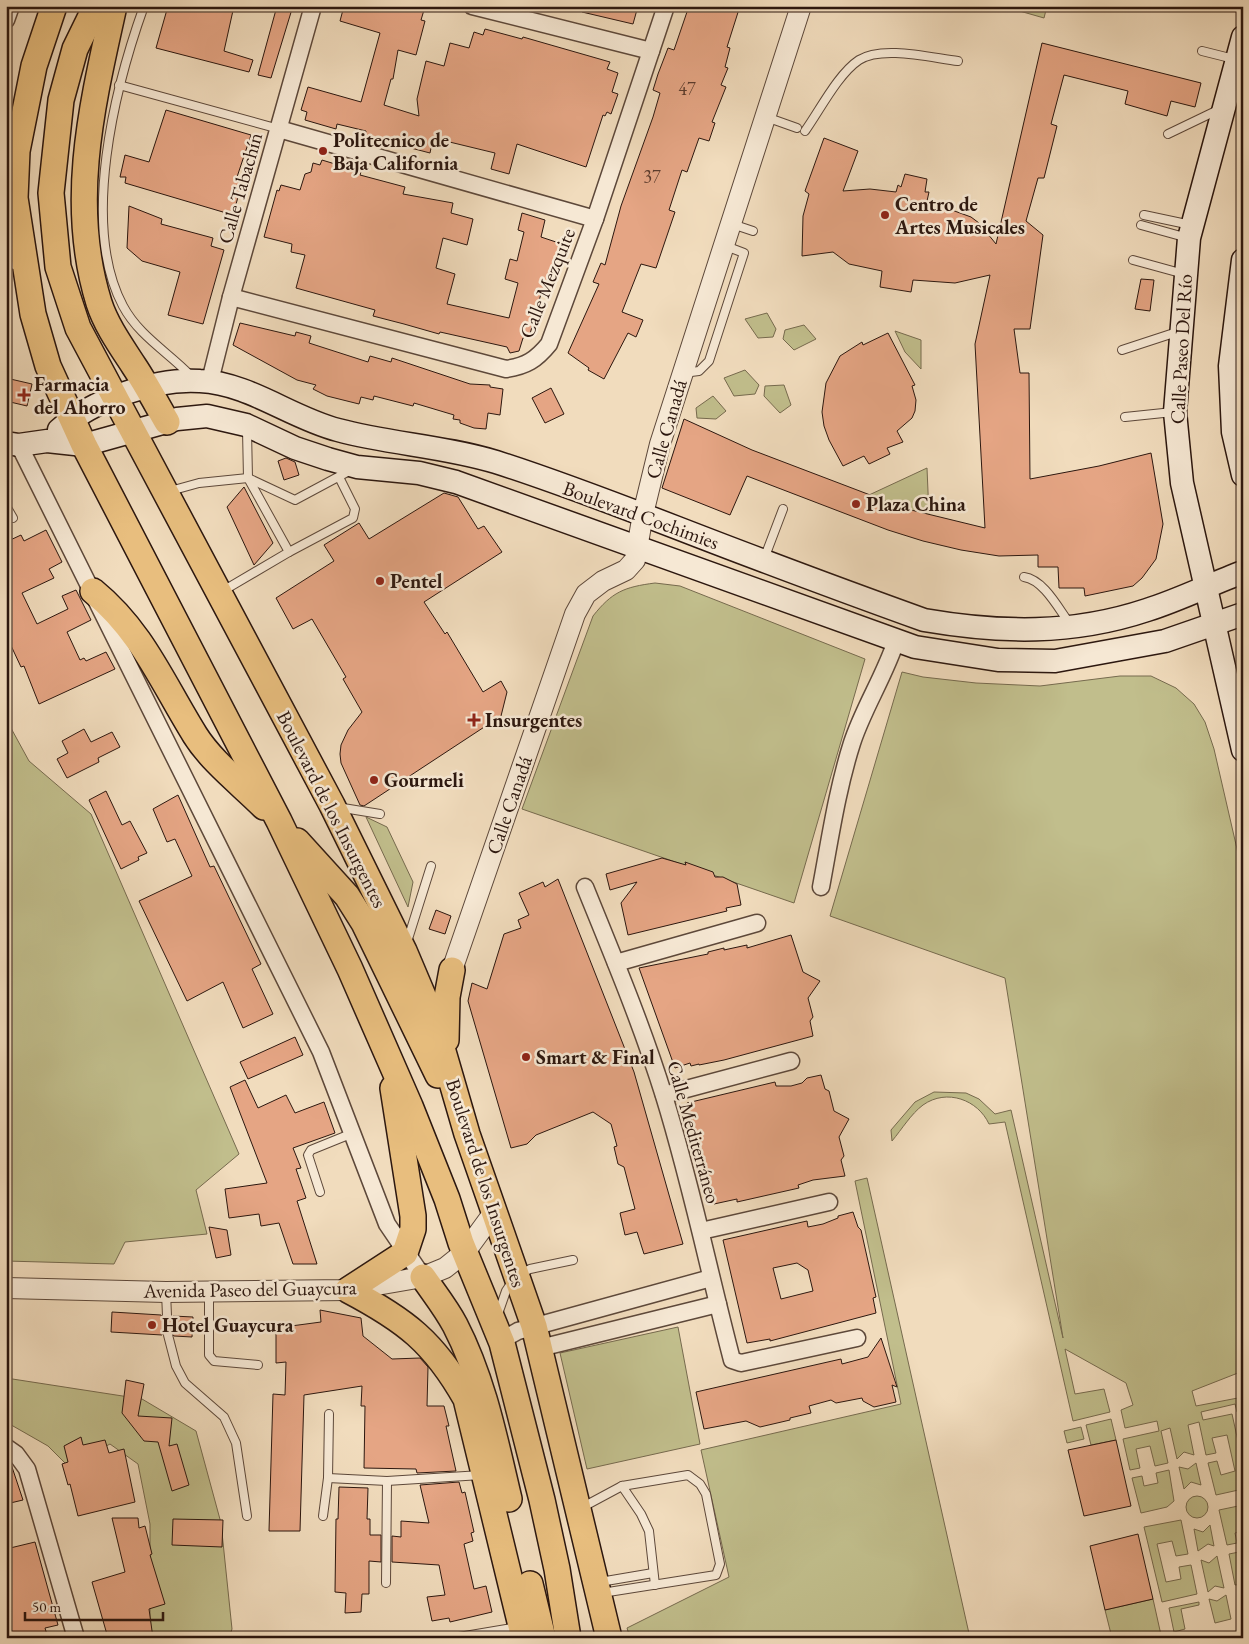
<svg xmlns="http://www.w3.org/2000/svg" width="1249" height="1644" font-family="'EB Garamond',serif">
  <rect width="100%" height="100%" fill="#f1dcbd"/>
  <filter id="stains"><feTurbulence type="fractalNoise" baseFrequency=".004" numOctaves="4"/><feColorMatrix values="0 0 0 0 .2 0 0 0 0 .09 0 0 0 0 .02 0 0 0 .5 -.17"/></filter>
  <radialGradient id="worn" r=".72"><stop offset=".6" stop-color="#630" stop-opacity="0"/><stop offset="1" stop-color="#630" stop-opacity=".3"/></radialGradient>
  <g fill="#c1be8c" stroke="#766a4e">
    <path d="M1002,6H1047L1044,18Z"/>
    <path d="M767,313L776,329L773,337L758,338L745,319Z"/>
    <path d="M804,325L816,339L794,350L783,339L785,330Z"/>
    <path d="M895,331L921,340V369L905,352Z"/>
    <path d="M745,370L759,385L755,394L734,396L724,378Z"/>
    <path d="M784,385L791,405L780,413L764,396L765,386Z"/>
    <path d="M713,396L726,411L716,419L697,418L696,408Z"/>
    <path d="M927,468L929,515L907,509L869,495Z"/>
    <path d="M655,583L680,586L865,659L794,903L522,809L593,616C612,592 624,587 655,583Z"/>
    <path d="M902,672L923,677L976,683L1040,686L1120,676H1151L1176,688L1194,704L1205,722L1214,749L1243,875V1371L1192,1391L1196,1406L1243,1397V1411L1237,1412L1235,1404L1201,1412L1203,1420L1232,1414L1243,1464V1489L1216,1495L1208,1463L1217,1461L1221,1475L1235,1471L1227,1435L1212,1438L1216,1453L1206,1455L1199,1422L1188,1425L1194,1455L1184,1452L1177,1459L1170,1428L1161,1431L1168,1463L1155,1466L1150,1446L1136,1449L1140,1468L1130,1470L1123,1439L1159,1431L1157,1421L1125,1428L1121,1410L1133,1405L1126,1383L1065,1349L1075,1394L1104,1389L1110,1412L1073,1421L1005,1122L989,1124C978,1100 947,1088 923,1105C911,1114 902,1129 892,1141L891,1130L915,1102L934,1092L966,1093L979,1099L995,1114L1011,1110L1063,1338L1005,978L830,916Z"/>
    <path d="M6,719L29,761L91,814L239,1154L196,1190L207,1234L125,1242L114,1264L6,1261V1050L9,1049L6,1039Z"/>
    <path d="M366,817L387,827L413,882L408,907Z"/>
    <path d="M867,1178L970,1638H630L627,1628L729,1577L701,1450L901,1404L855,1181Z"/>
    <path d="M678,1327L700,1444L587,1469L560,1353Z"/>
    <path d="M6,1378L142,1399L196,1431L221,1523L232,1629L229,1638H150V1524L138,1464L110,1444L68,1466L48,1446L6,1422Z"/>
    <path d="M1111,1419L1116,1440L1091,1445L1086,1425Z"/>
    <path d="M1081,1427L1084,1439L1067,1443L1064,1431Z"/>
    <path d="M1196,1463L1201,1485L1191,1482L1184,1489L1179,1467L1188,1469Z"/>
    <path d="M1169,1470L1174,1501L1167,1507L1141,1513L1132,1478L1142,1476L1144,1486L1158,1483L1156,1473Z"/>
    <circle cx="1197" cy="1507" r="11"/>
    <path d="M1243,1505V1531L1235,1533L1237,1543L1227,1545L1219,1510Z"/>
    <path d="M1181,1520L1188,1554L1176,1556L1172,1541L1157,1544L1166,1582L1181,1579L1179,1567L1191,1565L1197,1594L1162,1602L1144,1527Z"/>
    <path d="M1210,1525L1214,1546L1208,1544L1198,1551L1194,1529L1203,1532Z"/>
    <path d="M1239,1552L1243,1570V1584L1235,1585L1229,1554Z"/>
    <path d="M1217,1556L1224,1588L1215,1586L1208,1592L1201,1560L1209,1563Z"/>
    <path d="M1226,1595L1231,1619L1215,1623L1209,1599L1217,1601Z"/>
    <path d="M1153,1599L1161,1635L1150,1638H1112L1105,1610Z"/>
    <path d="M1199,1602V1605L1181,1609L1185,1629L1174,1632L1169,1608Z"/>
  </g>
  <g fill="#e5a584" stroke="#2c170f" fill-rule="evenodd">
    <path d="M168,6H234L224,51L253,60L249,72L156,48Z"/>
    <path d="M277,6L292,9L271,78L258,75Z"/>
    <path d="M344,6H409L424,10L421,20L425,21L416,55L398,50L393,79H391L384,105L419,116L417,99L426,61L444,66L450,43L469,48L474,32L483,35L485,29L522,39L523,37L610,62L607,69L618,73L612,92L618,94L611,114L607,112L605,116L603,115L586,167L517,144L509,174L491,169L495,153L433,138L430,153L365,136L366,131L337,124L336,129L305,120L307,112L301,110L308,87L361,102L380,33L340,21Z"/>
    <path d="M583,6H638L633,24L582,12Z"/>
    <path d="M689,6H740L727,47L730,48L725,67L728,68L721,85L726,87L712,122L715,123L709,141L699,138L687,172L682,170L669,210L675,212L656,268L641,264L622,312L643,320L636,337L628,333L604,379L588,370L589,368L568,353L599,284L593,282L601,263L605,265L621,206L653,117L660,93L653,90L658,74L668,48L674,50Z"/>
    <path d="M1042,43L1201,83L1195,107L1171,101L1167,116L1125,104L1128,91L1064,75L1051,124L1057,126L1044,178H1038L1026,221L1043,235L1030,329H1014L1020,373H1029L1030,479L1099,466L1151,453L1163,524L1156,559L1142,578L1133,586L1085,596L1084,588H1059L1058,567H1038V555L999,556L961,550L923,541L888,530L747,476L730,515L662,488L684,419L752,450L907,509L985,528L975,344L990,275L955,283L913,280L911,292L880,287L882,271L849,264L833,252L802,256L803,216L809,194L805,191L824,138L858,151L843,191L870,189L896,192L898,185L901,187L905,174L927,179L925,192H929L927,201L971,217L979,223L996,244Z"/>
    <path d="M166,110L251,135L237,177L243,179L233,215L125,183L126,177H120L125,155L149,162Z"/>
    <path d="M322,160L361,172L360,175L405,187L403,194L453,203L451,213L473,219L467,245L443,238L436,268L455,274L447,304L509,318L518,283L505,279L510,259L517,261L524,232L518,230L522,213L545,220L541,237L562,244L554,277L556,278L551,292L542,290L530,334L523,338L519,351L510,353L507,347L440,332L439,334L404,324L373,316L375,310L296,288L305,255L291,252L292,244L264,237L277,190L279,191L281,185L300,190L305,174L311,172L313,163L320,165Z"/>
    <path d="M129,206L162,219L161,224L213,238L211,246L224,250L203,324L168,315L180,272L142,261L127,248Z"/>
    <path d="M1141,279L1154,280L1150,311L1135,309Z"/>
    <path d="M240,323L295,336L296,332L311,336L309,343L368,362L370,356L391,362L392,358L470,384L490,385V387L503,389L500,415L488,413L486,429L474,428L460,423V420L453,419L454,415L414,403L413,406L374,396L373,400L361,397L359,404L327,396L313,389L316,385L297,380L233,345Z"/>
    <path d="M888,333L915,385L912,386L916,400L915,411L912,418L897,431L903,442L887,448L890,454L869,464L864,456L843,466L829,440L824,426L822,412L826,383L840,356L862,342L863,345Z"/>
    <path d="M6,378L32,384L27,406L6,401Z"/>
    <path d="M551,388L564,414L545,423L532,398Z"/>
    <path d="M286,458L295,462L299,475L284,480L278,461Z"/>
    <path d="M244,487L273,543L254,565L227,507Z"/>
    <path d="M444,493L458,497L478,529L484,526L502,552L424,602L445,634L447,632L483,692L501,681L507,692L501,716L364,806L360,805L341,763L340,754L341,745L348,730L362,712L343,679L346,677L312,619L293,629L276,598L334,561L324,545L359,523L369,539Z"/>
    <path d="M46,530L62,562L49,569L54,578L22,593L37,624L68,609L62,596L76,590L91,620L67,632L80,660L84,658L86,661L106,652L115,669L39,704L24,666L21,667L6,635V542L21,535L24,541Z"/>
    <path d="M84,729L91,742L112,732L120,747L98,758L99,762L67,778L57,759L68,753L62,741Z"/>
    <path d="M106,791L122,825L130,821L147,853L138,857L139,860L121,869L89,800Z"/>
    <path d="M178,795L210,867L214,866L261,964L252,969L273,1014L243,1028L223,982L187,1001L139,901L192,876L175,839L167,842L153,809Z"/>
    <path d="M662,858L686,865L685,862L713,872L715,877H723L737,884L741,905L726,908L727,911L628,935L621,903L637,882L610,890L606,874Z"/>
    <path d="M558,879L634,1072L683,1244L644,1254L637,1232L625,1235L620,1213L635,1209L630,1190L624,1167L618,1164L614,1147L617,1146L611,1124L593,1112L536,1135L527,1144L511,1148L468,1001L472,983L487,989L504,934L521,928L518,920L529,915L519,893L543,882L545,887Z"/>
    <path d="M436,910L451,916L445,934L429,929Z"/>
    <path d="M791,935L803,972L820,981L808,998L813,1017L810,1021L813,1036L724,1060L699,1065V1064L691,1066L690,1063L675,1068L639,968L708,954V952L724,948V950L747,945V948Z"/>
    <path d="M295,1037L303,1055L248,1079L240,1062Z"/>
    <path d="M821,1075L825,1089L829,1091L834,1111L849,1119L839,1137L844,1156L841,1160L845,1176L813,1180L798,1185L799,1188L737,1202V1199L714,1204L687,1103L775,1082L776,1086H791L802,1083L807,1078Z"/>
    <path d="M245,1080L258,1108L286,1095L295,1113L324,1102L335,1133L293,1148L301,1168L296,1169L306,1198L297,1201L317,1264H293L279,1223L261,1226L259,1214L229,1218L225,1189L267,1183L230,1087Z"/>
    <path d="M853,1212L858,1227L861,1230L876,1297L873,1298L876,1313L770,1341V1339L747,1343L723,1240L807,1221L808,1227L823,1224L838,1218V1216ZM797,1263L808,1270L813,1291L781,1299L773,1268Z"/>
    <path d="M209,1227L227,1230L231,1255L216,1258Z"/>
    <path d="M320,1310L361,1318L363,1336L392,1359L420,1358L428,1367L427,1406H444L449,1426H446L456,1471L417,1473L416,1469L364,1468L365,1406H361L362,1386L304,1395L300,1531H269L273,1394L285,1395L286,1362L276,1363V1328L321,1322Z"/>
    <path d="M112,1312L161,1315L163,1319L167,1322L173,1316L193,1317L192,1337L174,1336L169,1330L164,1331L162,1335L111,1332Z"/>
    <path d="M881,1338L897,1387L892,1385L896,1402L874,1407L863,1401L862,1398L836,1403L831,1400L809,1406L811,1413L790,1418V1420L760,1427L746,1421L704,1429L696,1392L841,1359L842,1364L868,1357Z"/>
    <path d="M126,1380L144,1384L138,1416L172,1418L169,1446L177,1444L189,1485L172,1491L158,1442L144,1441L122,1413Z"/>
    <path d="M81,1437L83,1445L105,1440L109,1453L124,1449L135,1502L78,1516L70,1484L68,1485L62,1464L68,1462L64,1446Z"/>
    <path d="M1116,1440L1131,1506L1084,1516L1068,1450Z"/>
    <path d="M6,1459L11,1464L23,1500L6,1504Z"/>
    <path d="M459,1482L462,1493L465,1492L474,1532L471,1533L473,1541L464,1544L474,1589L486,1586L492,1612L450,1622L449,1618L432,1621L427,1597L445,1595L439,1565L392,1562V1536L401,1537V1521L429,1523L420,1485Z"/>
    <path d="M339,1487L368,1488L367,1519H370V1535H381V1562L369,1561V1594H362L361,1612L345,1613L346,1593L335,1592L336,1519H338Z"/>
    <path d="M112,1518H138L139,1528L145,1526L152,1554L150,1555L165,1604L149,1609L153,1638H108L92,1582L125,1572Z"/>
    <path d="M173,1519L223,1520L222,1547L172,1545Z"/>
    <path d="M1138,1534L1153,1599L1105,1610L1090,1546Z"/>
    <path d="M35,1542L58,1625L45,1628L48,1638H6V1549Z"/>
  </g>
  <g fill="none" stroke-linecap="round" stroke-linejoin="round">
    <defs>
      <g id="service">
        <path d="M144,6C115,87 80,225 123,306C139,336 168,352 191,376"/>
        <path d="M1202,51L1234,59"/>
        <path d="M119,85L279,129"/>
        <path d="M766,117L797,128"/>
        <path d="M805,131C820,110 838,74 859,60C882,45 932,58 958,61"/>
        <path d="M1168,134L1220,109"/>
        <path d="M1144,215L1191,225"/>
        <path d="M732,224L753,231"/>
        <path d="M1141,225L1188,238"/>
        <path d="M1133,260L1184,274"/>
        <path d="M1122,350L1180,331"/>
        <path d="M683,373L699,371L709,361L744,253L723,245"/>
        <path d="M1125,417L1173,412"/>
        <path d="M170,491L199,483L248,478L295,500L351,470"/>
        <path d="M6,506L13,518"/>
        <path d="M289,552L353,518L355,509L339,477"/>
        <path d="M764,559L783,509"/>
        <path d="M1024,577C1044,580 1058,608 1070,624"/>
        <path d="M221,592L289,552L248,478L247,430"/>
        <path d="M337,807L380,814"/>
        <path d="M407,942L431,866"/>
        <path d="M320,1192L308,1155L311,1150L353,1133"/>
        <path d="M520,1274L530,1269L573,1260"/>
        <path d="M166,1292L167,1316"/>
        <path d="M209,1293V1355L214,1361L258,1365"/>
        <path d="M498,1314L506,1291L512,1282"/>
        <path d="M168,1335L176,1366L185,1383L224,1417L236,1443L247,1516"/>
        <path d="M328,1478L387,1481L481,1475"/>
        <path d="M581,1508L622,1486L641,1514L649,1531L655,1585"/>
        <path d="M323,1516L328,1478L329,1414"/>
        <path d="M600,1582L653,1573"/>
        <path d="M386,1583L387,1481"/>
        <path d="M602,1593L716,1575L720,1564L706,1494L700,1484L688,1475L622,1486"/>
        <path d="M453,1638L517,1627"/>
      </g>
      <g id="minor">
        <path d="M472,6L651,51"/>
        <path d="M6,20L11,6"/>
        <path d="M279,129L595,219"/>
        <path d="M6,259L24,263"/>
        <path d="M231,297L506,369C526,366 536,360 549,344L595,219L666,6"/>
        <path d="M210,381L231,297L313,6"/>
        <path d="M19,445L321,1052L387,1224L423,1277"/>
        <path d="M585,887C613,956 642,1025 664,1096C691,1183 709,1272 732,1360L741,1363L857,1338"/>
        <path d="M821,887C830,839 837,790 852,743C863,709 884,677 896,641"/>
        <path d="M616,963L757,923"/>
        <path d="M664,1095L791,1061"/>
        <path d="M701,1231L829,1202"/>
        <path d="M502,1343L509,1336L518,1331L711,1278"/>
        <path d="M540,1348L718,1304"/>
        <path d="M6,1447L16,1454L27,1469L76,1638"/>
      </g>
      <g id="tertiary">
        <path d="M452,970L575,614L586,594L603,581L626,570L635,560L643,514L660,444L801,6"/>
        <path d="M6,1288L166,1292L348,1290L423,1277L445,1268L465,1252L495,1211"/>
      </g>
      <g id="secondary">
        <path d="M1243,37L1189,238L1175,412L1182,483L1243,750"/>
        <path d="M1243,260L1230,366L1233,432L1243,475"/>
        <path d="M59,430C92,400 155,378 200,381C249,383 291,418 338,430C390,444 444,446 496,462C587,491 675,528 764,561C817,581 871,601 924,620C1000,633 1072,635 1147,610C1179,600 1211,584 1243,572"/>
        <path d="M6,443L19,445L47,441L84,445L177,419L207,416L246,425L295,448L328,459L357,467L419,473L456,482L915,647L998,660L1055,661L1165,641L1243,614"/>
      </g>
      <g id="primary">
        <path d="M54,6L34,66L17,151L15,198L33,314L48,366L84,445L279,821L350,969L410,1106L447,1199L461,1243L502,1343L542,1500L557,1569L568,1638"/>
        <path d="M96,6L75,49L61,100L51,193L58,267L78,328L332,805L404,951L435,1024L467,1134L534,1326L609,1638"/>
        <path d="M114,6C92,105 68,203 99,303C106,325 121,346 134,366C146,384 156,403 167,422"/>
        <path d="M93,591C142,631 162,682 195,735C212,762 241,784 264,807"/>
        <path d="M297,841L347,896L364,923L438,1075"/>
        <path d="M446,1040L447,997L452,970"/>
        <path d="M393,1088L413,1216V1229L405,1253L348,1290C405,1320 434,1342 466,1399L524,1638"/>
        <path d="M423,1277C434,1293 446,1308 455,1325C483,1379 495,1440 509,1499"/>
        <path d="M530,1584L543,1638"/>
      </g>
    </defs>
    <use href="#service" stroke="#5d483a" stroke-width="10"/>
    <use href="#minor" stroke="#5d483a" stroke-width="19"/>
    <use href="#tertiary" stroke="#5d483a" stroke-width="22"/>
    <use href="#secondary" stroke="#2c170f" stroke-width="25"/>
    <use href="#primary" stroke="#2c170f" stroke-width="28"/>
    <use href="#service" stroke="#f6e8d4" stroke-width="8"/>
    <use href="#minor" stroke="#f6e8d4" stroke-width="16"/>
    <use href="#tertiary" stroke="#f6e8d4" stroke-width="20"/>
    <use href="#secondary" stroke="#f6e8d4" stroke-width="22"/>
    <use href="#primary" stroke="#e8be7e" stroke-width="25"/>
  </g>
  <g fill="#8f2418" stroke="#f6e8d4" stroke-width="2">
    <circle cx="323" cy="151" r="5"/>
    <circle cx="885" cy="215" r="5"/>
    <path d="M21.5 387.5h5v5h5v5h-5v5h-5v-5h-5v-5h5z"/>
    <circle cx="856" cy="504" r="5"/>
    <circle cx="380" cy="581" r="5"/>
    <path d="M471.5 712.5h5v5h5v5h-5v5h-5v-5h-5v-5h5z"/>
    <circle cx="374" cy="780" r="5"/>
    <circle cx="526" cy="1057" r="5"/>
    <circle cx="152" cy="1325" r="5"/>
  </g>
  <g text-anchor="middle" stroke-width="5" stroke-linejoin="round" paint-order="stroke">
    <g font-size="18" fill="#5a3a2c">
      <text x="687" y="95">47</text>
      <text x="652" y="183">37</text>
    </g>
    <g font-size="20" font-weight="bold" fill="#2c170f" stroke="#f6e8d4" text-anchor="start">
      <text x="333" y="147">Politecnico de<tspan x="333" dy="23">Baja California</tspan></text>
      <text x="895" y="211">Centro de<tspan x="895" dy="23">Artes Musicales</tspan></text>
      <text x="34" y="391">Farmacia<tspan x="34" dy="23">del Ahorro</tspan></text>
      <text x="866" y="511">Plaza China</text>
      <text x="390" y="588">Pentel</text>
      <text x="485" y="727">Insurgentes</text>
      <text x="384" y="787">Gourmeli</text>
      <text x="536" y="1064">Smart &amp; Final</text>
      <text x="162" y="1332">Hotel Guaycura</text>
    </g>
    <g font-size="20" fill="#2c170f" stroke="#f6e8d4">
      <text transform="translate(240 188) rotate(-74)" y="7">Calle Tabachín</text>
      <text transform="translate(547 283) rotate(-68)" y="7">Calle Mezquite</text>
      <text transform="translate(1181 349) rotate(-87)" y="7">Calle Paseo Del Río</text>
      <text transform="translate(666 429) rotate(-74)" y="7">Calle Canadá</text>
      <text transform="translate(641 515) rotate(20)" y="7">Boulevard Cochimies</text>
      <text transform="translate(509 805) rotate(-71)" y="7">Calle Canadá</text>
      <text transform="translate(332 809) rotate(63)" y="7">Boulevard de los Insurgentes</text>
      <text transform="translate(694 1132) rotate(74)" y="7">Calle Mediterráneo</text>
      <text transform="translate(486 1183) rotate(72)" y="7">Boulevard de los Insurgentes</text>
      <text transform="translate(250 1289) rotate(-1)" y="7">Avenida Paseo del Guaycura</text>
    </g>
  </g>
  <rect width="1249" height="1644" fill="none" stroke="#f1dcbd" stroke-width="25"/>
  <rect x="8" y="8" width="1234" height="1629" fill="none" stroke="#2c170f" stroke-width="2.5"/>
  <rect x="12" y="12" width="1224" height="1619" fill="none" stroke="#2c170f"/>
  <path d="M25 1612v8h138v-8" fill="none" stroke="#2c170f" stroke-width="2.5"/>
  <text x="32" y="1612" font-size="15" fill="#2c170f" stroke="#f6e8d4" stroke-width="4" paint-order="stroke">50 m</text>
  <rect width="100%" height="100%" filter="url(#stains)"/>
  <rect width="100%" height="100%" fill="url(#worn)"/>
</svg>
